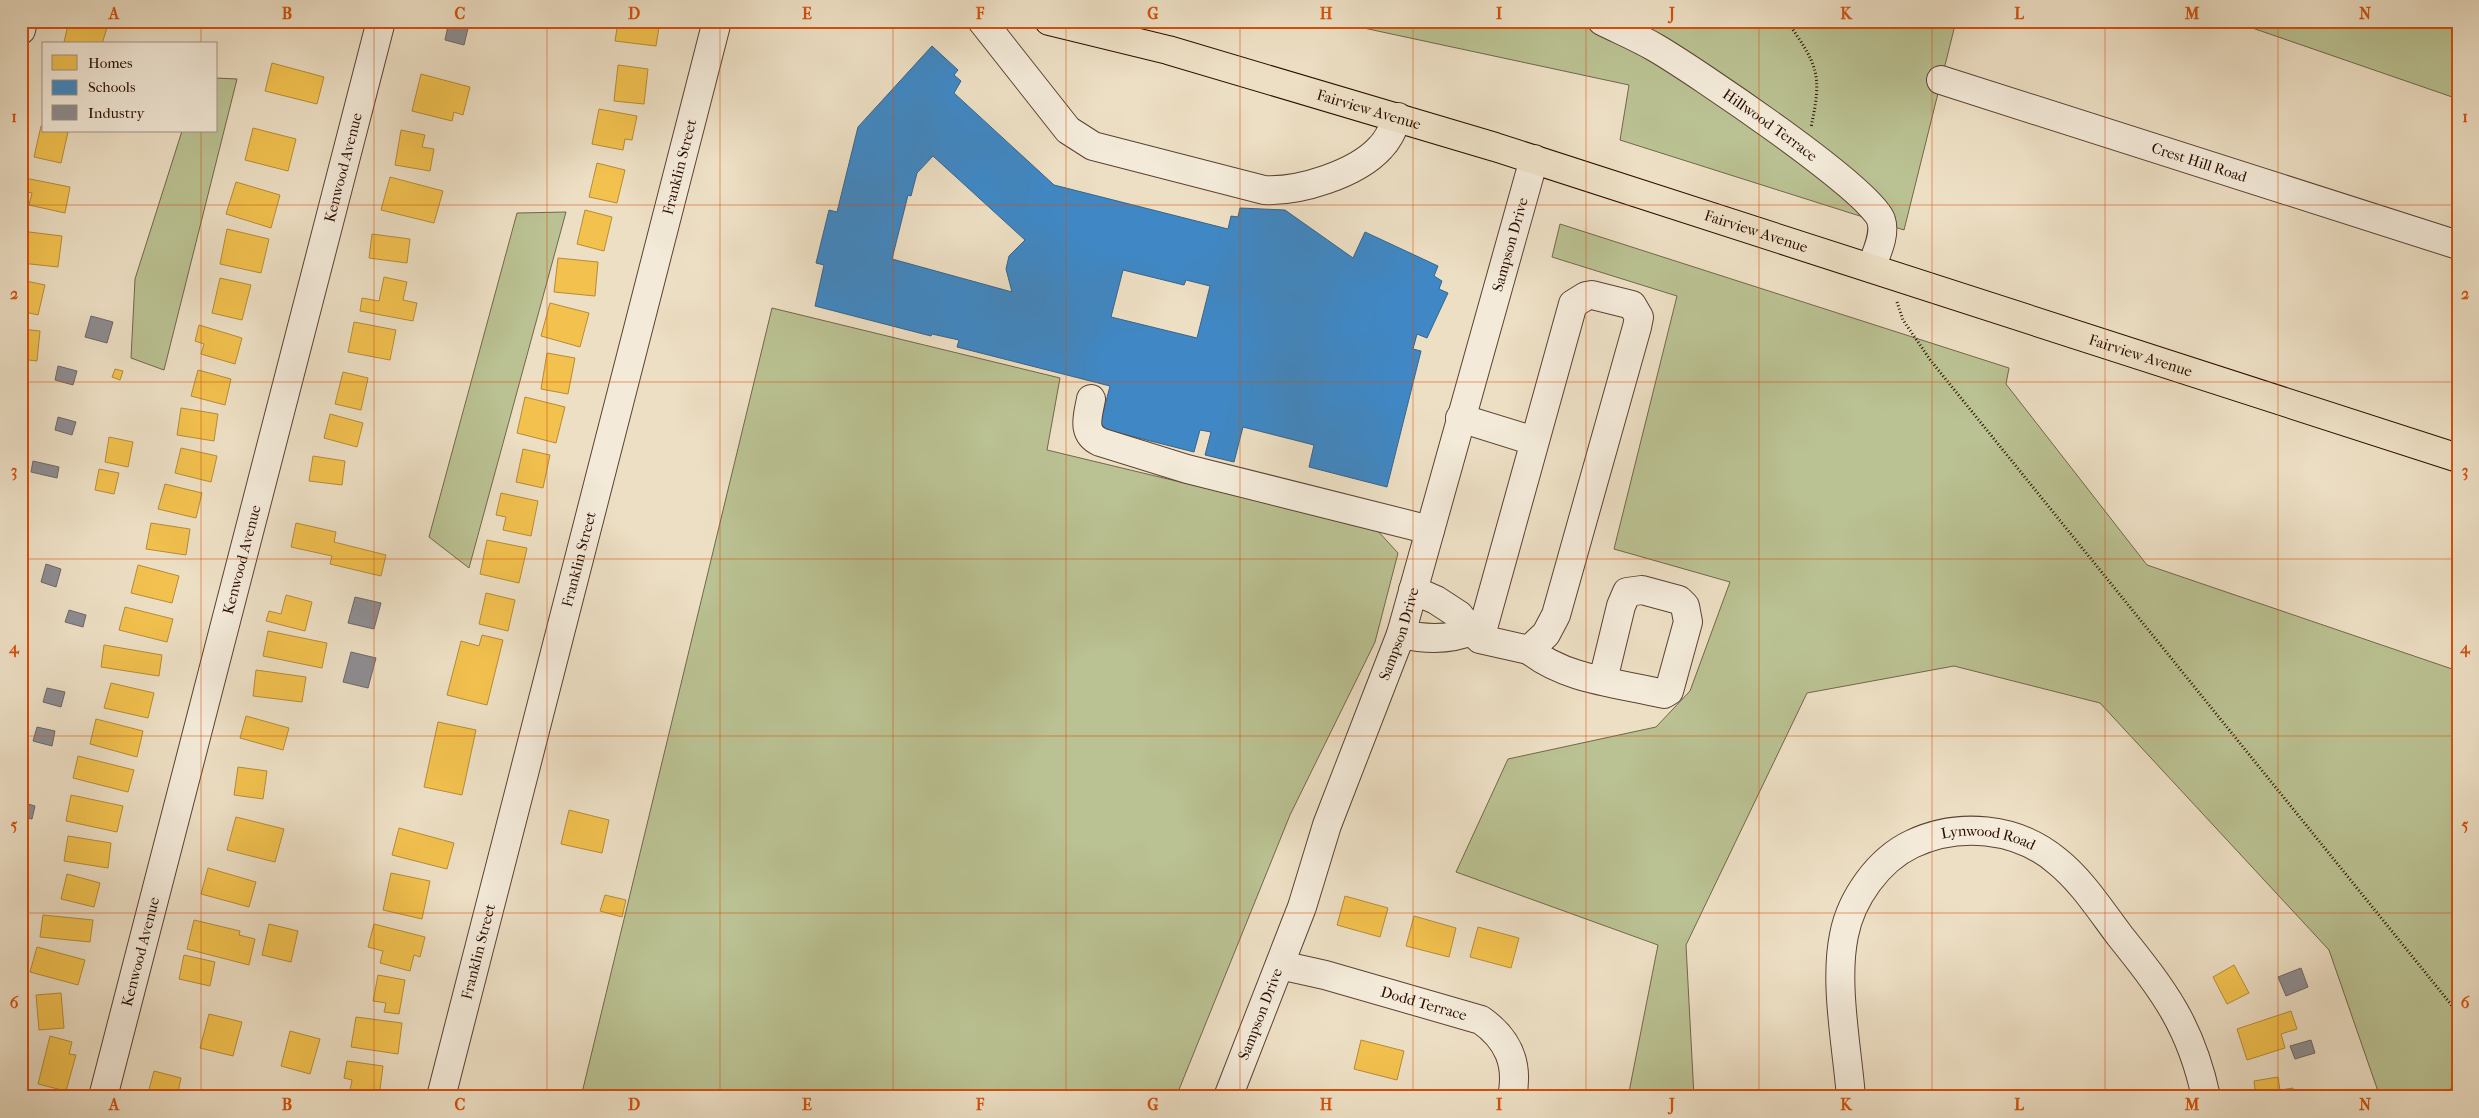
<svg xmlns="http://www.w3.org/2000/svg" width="2479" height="1118" font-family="'IM FELL French Canon',serif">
  <rect width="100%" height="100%" fill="#eddfc4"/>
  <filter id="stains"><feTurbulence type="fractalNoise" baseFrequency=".004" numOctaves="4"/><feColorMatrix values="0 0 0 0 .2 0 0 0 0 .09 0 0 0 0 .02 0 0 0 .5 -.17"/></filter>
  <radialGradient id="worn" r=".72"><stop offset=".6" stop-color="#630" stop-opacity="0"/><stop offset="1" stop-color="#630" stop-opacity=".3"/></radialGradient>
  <g fill="#bac192" stroke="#726749">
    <path d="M1331,21H1956L1904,230L1620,140L1629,85Z"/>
    <path d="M2232,21H2458V99Z"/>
    <path d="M216,78L237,79L164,370L131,358L135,279L182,131H216Z"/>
    <path d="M566,212L469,568L429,537L517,213Z"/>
    <path d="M1560,224L2009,368L2006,384L2147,565L2458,671V1059L2449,1097H2380L2329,950L2100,703L1954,666L1807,693L1686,945L1694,1097H1628L1658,945L1456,872L1508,759L1656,727L1690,691L1730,582L1614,549L1677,296L1552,257Z"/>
    <path d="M772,308L1060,378L1047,450L1376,529L1398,553L1375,642L1290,815L1176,1097H581Z"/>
  </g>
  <g fill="#f2c14e" stroke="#b68b37">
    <path d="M69,21H109L102,44L64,42Z"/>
    <path d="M615,21H660L656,46L615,41L618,22Z"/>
    <path d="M272,63L324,77L317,104L265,91Z"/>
    <path d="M618,65L648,69L644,104L614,101Z"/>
    <path d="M421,74L470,87L463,115L454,112L452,121L412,111Z"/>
    <path d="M599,109L637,116L632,140L625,139L623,150L592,144Z"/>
    <path d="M41,126H44V131L68,132L61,163L34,157Z"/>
    <path d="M253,128L296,139L288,171L245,160Z"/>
    <path d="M401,130L425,135L422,147L434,149L430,171L395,165Z"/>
    <path d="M597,163L625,170L617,203L589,197Z"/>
    <path d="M390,177L443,191L434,223L381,210Z"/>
    <path d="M25,178L70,187L65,213L29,205L32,193L22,191Z"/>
    <path d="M236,182L280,195L271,228L226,214Z"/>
    <path d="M585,210L612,217L604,251L577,244Z"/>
    <path d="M227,229L269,239L261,273L220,264Z"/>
    <path d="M21,231L62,236L58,267L21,263Z"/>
    <path d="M372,234L410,239L407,263L369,258Z"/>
    <path d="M558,258L598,262L595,296L554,292Z"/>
    <path d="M384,277L407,282L403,300L417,303L413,321L360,311L362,298L379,301Z"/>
    <path d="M220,278L251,285L242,320L212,313Z"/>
    <path d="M21,280L45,285L38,315L21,311Z"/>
    <path d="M550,303L589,313L580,347L541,336Z"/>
    <path d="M354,322L396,330L390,360L348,352Z"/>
    <path d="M199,325L242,338L235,364L201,354L204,344L195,341Z"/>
    <path d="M21,329L40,331L37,361L21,359Z"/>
    <path d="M547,353L575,358L568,394L541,389Z"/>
    <path d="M115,369L123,371L120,380L112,377Z"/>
    <path d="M198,370L231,379L225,405L191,396Z"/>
    <path d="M343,372L368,378L361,410L335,404Z"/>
    <path d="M525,397L565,407L556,443L517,433Z"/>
    <path d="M181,408L218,414L214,441L177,435Z"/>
    <path d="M330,414L363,423L357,447L324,438Z"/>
    <path d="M109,437L133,442L128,467L105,462Z"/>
    <path d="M181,448L217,456L211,482L175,473Z"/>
    <path d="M523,449L550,455L543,488L516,482Z"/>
    <path d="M313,456L345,461L342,485L309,481Z"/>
    <path d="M99,469L119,473L114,494L95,490Z"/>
    <path d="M165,484L202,493L196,518L158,509Z"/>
    <path d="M501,493L538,501L531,536L503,530L506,517L496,515Z"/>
    <path d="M151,523L190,529L186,555L146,549Z"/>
    <path d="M296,523L336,532L334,542L386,555L381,576L330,564L332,556L291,547Z"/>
    <path d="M487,540L527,548L519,583L480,574Z"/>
    <path d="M138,565L179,576L172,603L131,593Z"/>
    <path d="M486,593L515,600L508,631L479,624Z"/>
    <path d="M286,595L312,602L305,631L266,621L269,611L281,614Z"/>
    <path d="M125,607L173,619L167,642L119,630Z"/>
    <path d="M268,631L327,643L322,668L263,656Z"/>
    <path d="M482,635L503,640L487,705L447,695L461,641L479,646Z"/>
    <path d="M104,645L162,655L159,676L101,667Z"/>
    <path d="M256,670L306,677L302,702L253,696Z"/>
    <path d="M111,683L154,693L148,718L104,708Z"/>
    <path d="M246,716L289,728L283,750L240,738Z"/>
    <path d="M96,719L143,731L137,757L90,744Z"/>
    <path d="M438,722L476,730L462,795L424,787Z"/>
    <path d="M78,756L134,770L128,792L73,778Z"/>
    <path d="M21,762L27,763L24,775L21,774Z"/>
    <path d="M238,767L267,771L263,799L234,795Z"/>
    <path d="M71,795L123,806L117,832L66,821Z"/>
    <path d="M569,810L609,820L602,853L561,844Z"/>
    <path d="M236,817L284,829L275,862L227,850Z"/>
    <path d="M399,828L454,843L447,869L392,855Z"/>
    <path d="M68,836L111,843L108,868L64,861Z"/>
    <path d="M208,868L256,882L249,907L201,894Z"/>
    <path d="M391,873L430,881L422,919L383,910Z"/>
    <path d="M67,874L100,883L94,907L61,899Z"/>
    <path d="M605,895L626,900L622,917L600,911Z"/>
    <path d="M1345,896L1388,908L1380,937L1337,925Z"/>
    <path d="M43,915L93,920L90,942L40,937Z"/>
    <path d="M1414,916L1456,928L1449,957L1406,946Z"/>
    <path d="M194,920L240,931L239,935L255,939L249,965L187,949Z"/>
    <path d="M269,924L298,931L291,962L262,955Z"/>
    <path d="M374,924L425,937L420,957L414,955L410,971L380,963L383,951L368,947Z"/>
    <path d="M1478,927L1519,938L1511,968L1470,957Z"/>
    <path d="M37,947L85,960L78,985L30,972Z"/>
    <path d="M184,955L215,962L210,986L179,979Z"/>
    <path d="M2234,965L2249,993L2227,1004L2213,977Z"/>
    <path d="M378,975L405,980L399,1014L384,1012L386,1003L373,1001Z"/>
    <path d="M61,993L64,1028L39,1030L36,995Z"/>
    <path d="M2291,1011L2297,1029L2281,1034L2285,1048L2247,1060L2237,1029Z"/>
    <path d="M209,1014L242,1022L233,1056L200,1048Z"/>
    <path d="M356,1017L402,1023L398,1054L351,1047Z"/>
    <path d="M290,1031L320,1039L310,1074L281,1066Z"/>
    <path d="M50,1036L72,1042L69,1054L76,1055L66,1091L38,1084Z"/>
    <path d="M1361,1040L1404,1051L1397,1080L1354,1069Z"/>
    <path d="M347,1061L383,1066L379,1097L349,1095L352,1080L344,1078Z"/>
    <path d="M154,1071L181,1078L177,1097H147Z"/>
    <path d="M2278,1077L2280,1090L2293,1088L2294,1097H2256L2254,1081Z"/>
  </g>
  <path fill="#3f88c5" stroke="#39638a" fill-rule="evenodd" d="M932,46L958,70L954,75L961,81L954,93L1054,185L1228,229L1231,216L1238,217L1240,208L1285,210L1353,258L1365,232L1438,266L1434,276L1442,281L1439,289L1448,293L1427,338L1417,334L1413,349L1421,351L1387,487L1309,467L1314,445L1243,427L1234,462L1205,455L1211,432L1200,430L1194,452L1099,428L1110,386L957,347L959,340L932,334L931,336L815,306L824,265L816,263L829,210L837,212L858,127ZM933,156L1025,240L1009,256L1006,269L1012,292L892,259L908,195L911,196L917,173ZM1123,270L1184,285L1186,280L1210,286L1197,338L1111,317Z"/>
  <g fill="#8d8d92" stroke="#706766">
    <path d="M449,21L469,24L464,45L445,40Z"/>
    <path d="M91,316L113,322L107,343L85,337Z"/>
    <path d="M58,366L77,371L73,385L55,380Z"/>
    <path d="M58,417L76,422L72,435L55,430Z"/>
    <path d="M33,461L59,467L57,478L31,472Z"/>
    <path d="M46,564L61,569L56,587L41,582Z"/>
    <path d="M355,597L381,603L374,629L348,623Z"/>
    <path d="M69,610L86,615L83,627L65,622Z"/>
    <path d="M351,652L376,658L368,688L343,682Z"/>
    <path d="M47,688L65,692L61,707L43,702Z"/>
    <path d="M37,727L55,731L52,746L33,741Z"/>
    <path d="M21,802L35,806L32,819L21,817Z"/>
    <path d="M2301,968L2308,987L2286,996L2278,977Z"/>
    <path d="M2311,1040L2315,1053L2295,1059L2290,1046Z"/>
  </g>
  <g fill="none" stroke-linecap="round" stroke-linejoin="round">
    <defs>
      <g id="minor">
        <path d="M982,21L1068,130L1093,146L1264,190C1299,192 1357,174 1381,147C1389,139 1393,128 1398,117"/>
        <path id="s1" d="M1602,21C1620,30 1639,38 1656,48C1692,69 1872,190 1881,220C1886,235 1876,254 1871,268"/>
        <path d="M21,30L23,21"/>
        <path id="s2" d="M1941,80L2458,245"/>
        <path d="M1091,399C1088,416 1081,433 1100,442L1187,469L1430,530"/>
        <path d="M1460,418L1534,441"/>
        <path d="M1413,590L1436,600L1459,615L1471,631L1480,639L1529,650L1546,634L1556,615L1637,327L1639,317L1632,305L1592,295L1586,296L1573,304L1480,639"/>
        <path d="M1401,634C1424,639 1448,641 1471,631"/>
        <path d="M1529,650C1566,680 1619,683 1664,694L1669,691L1688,622L1685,606L1679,600L1642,590L1627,592L1621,606L1603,680"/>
        <path id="s3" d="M1280,965L1325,975L1481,1020C1508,1039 1519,1064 1512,1097"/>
        <path id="s4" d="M103,1097L381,21"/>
        <path id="s5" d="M441,1097L717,21"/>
        <path id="s6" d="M1228,1097L1302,907L1327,825L1401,634L1534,159"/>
        <path id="s7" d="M1851,1097C1847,1047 1834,983 1844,935C1851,899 1878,860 1912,844C1958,822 2017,827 2057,861C2082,881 2101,911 2120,936C2164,991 2191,1026 2206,1097"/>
      </g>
      <g id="major">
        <path id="s8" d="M1049,21L1168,50L1495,147L2458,458"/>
      </g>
    </defs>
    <use href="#minor" stroke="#5c4231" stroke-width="30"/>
    <use href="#major" stroke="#2b0d00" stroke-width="30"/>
    <g stroke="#2b0d00" stroke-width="3" stroke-dasharray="1 2.5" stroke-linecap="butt">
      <path d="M1787,21C1817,65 1823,73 1811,127"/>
      <path d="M1897,302L1903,320L1931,361L2458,1013"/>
    </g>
    <use href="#minor" stroke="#f3ead9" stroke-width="28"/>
    <use href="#major" stroke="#eddfc4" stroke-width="28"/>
  </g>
  <path fill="none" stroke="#d5510b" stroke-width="1" stroke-opacity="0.55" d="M201,21V44M374,21V1097M547,21V1097M720,21V1097M893,21V1097M1066,21V1097M1240,21V1097M1413,21V1097M1586,21V1097M1759,21V1097M1932,21V1097M2105,21V1097M2278,21V1097M201,131V1097M21,205H2458M21,382H2458M21,559H2458M21,736H2458M21,913H2458"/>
  <g text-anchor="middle" stroke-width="5" stroke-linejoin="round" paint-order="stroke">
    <g font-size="15" fill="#2b0d00" stroke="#f3ead9">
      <text dy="5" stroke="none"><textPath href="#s8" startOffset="332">Fairview Avenue</textPath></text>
      <text dy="5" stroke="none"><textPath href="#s1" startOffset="198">Hillwood Terrace</textPath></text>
      <text dy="5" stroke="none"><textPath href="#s2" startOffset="271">Crest Hill Road</textPath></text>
      <text dy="5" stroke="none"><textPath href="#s4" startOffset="960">Kenwood Avenue</textPath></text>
      <text dy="5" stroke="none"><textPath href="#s5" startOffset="960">Franklin Street</textPath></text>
      <text dy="5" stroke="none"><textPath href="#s8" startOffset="738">Fairview Avenue</textPath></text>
      <text dy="5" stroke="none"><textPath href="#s6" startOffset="899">Sampson Drive</textPath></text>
      <text dy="5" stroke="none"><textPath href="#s8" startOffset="1142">Fairview Avenue</textPath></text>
      <text dy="5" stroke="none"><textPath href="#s4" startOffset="555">Kenwood Avenue</textPath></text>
      <text dy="5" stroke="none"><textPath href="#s5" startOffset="555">Franklin Street</textPath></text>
      <text dy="5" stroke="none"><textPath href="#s6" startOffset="494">Sampson Drive</textPath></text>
      <text dy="5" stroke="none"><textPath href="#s7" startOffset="359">Lynwood Road</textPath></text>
      <text dy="5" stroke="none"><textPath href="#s4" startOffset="150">Kenwood Avenue</textPath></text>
      <text dy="5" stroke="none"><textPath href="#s5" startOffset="150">Franklin Street</textPath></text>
      <text dy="5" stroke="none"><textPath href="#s3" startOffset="149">Dodd Terrace</textPath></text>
      <text dy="5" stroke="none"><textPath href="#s6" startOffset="89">Sampson Drive</textPath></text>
    </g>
  </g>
  <rect width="2479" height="1118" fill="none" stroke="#eddfc4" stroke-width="55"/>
  <rect x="42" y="42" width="175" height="90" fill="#f3ead9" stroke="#a39282"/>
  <rect x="52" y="55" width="25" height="15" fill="#f2c14e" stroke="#a39282"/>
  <text x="88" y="68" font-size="15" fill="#2b0d00">Homes</text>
  <rect x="52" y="80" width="25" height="15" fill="#3f88c5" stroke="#a39282"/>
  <text x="88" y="92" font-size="15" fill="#2b0d00">Schools</text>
  <rect x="52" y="105" width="25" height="15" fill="#8d8d92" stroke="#a39282"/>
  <text x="88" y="118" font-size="15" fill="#2b0d00">Industry</text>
  <rect x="28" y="28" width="2424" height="1062" fill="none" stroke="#d5510b" stroke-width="2"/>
  <g font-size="16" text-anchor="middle" font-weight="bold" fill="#d5510b">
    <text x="114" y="19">A</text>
    <text x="287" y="19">B</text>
    <text x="460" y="19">C</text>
    <text x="634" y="19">D</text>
    <text x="807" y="19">E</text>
    <text x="980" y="19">F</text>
    <text x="1153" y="19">G</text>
    <text x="1326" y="19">H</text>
    <text x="1499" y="19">I</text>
    <text x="1672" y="19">J</text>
    <text x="1846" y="19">K</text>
    <text x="2019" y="19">L</text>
    <text x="2192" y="19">M</text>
    <text x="2365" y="19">N</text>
    <text x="14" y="122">1</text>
    <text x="2465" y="122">1</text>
    <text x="14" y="299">2</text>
    <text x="2465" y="299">2</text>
    <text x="14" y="476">3</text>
    <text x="2465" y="476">3</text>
    <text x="14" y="653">4</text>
    <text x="2465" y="653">4</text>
    <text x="14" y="830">5</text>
    <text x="2465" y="830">5</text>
    <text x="14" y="1008">6</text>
    <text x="2465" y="1008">6</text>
    <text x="114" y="1110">A</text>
    <text x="287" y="1110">B</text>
    <text x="460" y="1110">C</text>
    <text x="634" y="1110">D</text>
    <text x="807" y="1110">E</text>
    <text x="980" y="1110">F</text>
    <text x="1153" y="1110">G</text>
    <text x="1326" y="1110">H</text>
    <text x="1499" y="1110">I</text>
    <text x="1672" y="1110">J</text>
    <text x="1846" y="1110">K</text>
    <text x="2019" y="1110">L</text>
    <text x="2192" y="1110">M</text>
    <text x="2365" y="1110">N</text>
  </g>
  <rect width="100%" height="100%" filter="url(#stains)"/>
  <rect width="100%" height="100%" fill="url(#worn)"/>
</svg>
